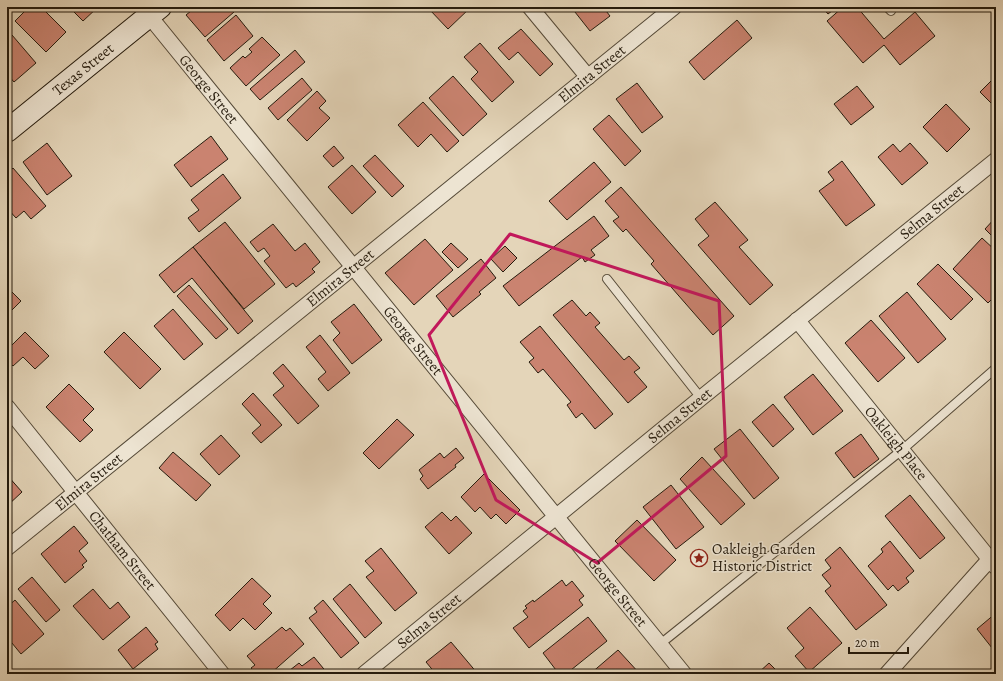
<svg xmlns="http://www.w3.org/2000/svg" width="1003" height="681" font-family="Alegreya,serif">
  <rect width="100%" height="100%" fill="#e4d5b9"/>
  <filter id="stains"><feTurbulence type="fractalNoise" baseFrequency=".005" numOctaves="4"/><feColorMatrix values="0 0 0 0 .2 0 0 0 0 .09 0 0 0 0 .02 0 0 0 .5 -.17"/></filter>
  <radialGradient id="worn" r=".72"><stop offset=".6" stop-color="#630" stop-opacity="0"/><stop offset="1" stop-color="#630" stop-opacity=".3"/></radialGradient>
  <g fill="#ca8370" stroke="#251b0d">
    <path d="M29,7H41L66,32L46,52L15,21Z"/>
    <path d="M69,7H98L83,21Z"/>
    <path d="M196,7H229L234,12L205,37L186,15Z"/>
    <path d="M431,7H471L448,29L429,9Z"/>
    <path d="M571,7H603L610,16L590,31Z"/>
    <path d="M822,7H837L828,14Z"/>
    <path d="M843,7H857L884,39L915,12L935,36L900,65L884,45L863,63L827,21Z"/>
    <path d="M236,15L253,36L224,61L207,40Z"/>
    <path d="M737,20L752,38L704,80L689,62Z"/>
    <path d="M521,29L553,64L540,76L518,52L509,60L498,48Z"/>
    <path d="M12,35L36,63L14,82L7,74V39Z"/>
    <path d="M262,37L280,55L246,86L230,68L243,56L245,58L252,52L249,49Z"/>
    <path d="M480,43L514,82L492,102L471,79L478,72L464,57Z"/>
    <path d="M295,50L305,62L260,100L250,89Z"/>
    <path d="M453,76L487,114L463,136L429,98Z"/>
    <path d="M996,76V108L980,92Z"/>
    <path d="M302,78L312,90L278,120L268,108Z"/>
    <path d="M637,83L663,117L642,133L616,99Z"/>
    <path d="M857,86L874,107L851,125L834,104Z"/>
    <path d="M317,91L326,101L319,108L330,118L307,141L287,120Z"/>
    <path d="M423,102L459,141L447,152L431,134L418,147L398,125Z"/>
    <path d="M946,104L970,129L947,152L923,127Z"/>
    <path d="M609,115L641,151L625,166L593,129Z"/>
    <path d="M211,136L228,159L191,187L174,165Z"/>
    <path d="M47,143L72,176L47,195L23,162Z"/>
    <path d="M910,143L928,163L902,185L878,157L893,144L900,152Z"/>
    <path d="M334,146L344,158L333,167L323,156Z"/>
    <path d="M375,155L404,186L392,197L363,166Z"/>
    <path d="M842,161L875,205L846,226L819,191L834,180L828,172Z"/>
    <path d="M594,162L611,182L567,220L549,201Z"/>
    <path d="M352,165L376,192L352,214L328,187Z"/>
    <path d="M13,168L46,206L31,219L24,211L16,218L7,208V174Z"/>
    <path d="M223,174L241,198L199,232L188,218L199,210L191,200Z"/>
    <path d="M621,187L734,316L713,335L651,264L654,261L626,229L623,232L613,221L619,217L605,201Z"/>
    <path d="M715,202L748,240L739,247L773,285L750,305L698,245L709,236L695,219Z"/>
    <path d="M594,216L609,236L591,250L595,255L585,262L582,257L519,306L503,286Z"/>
    <path d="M996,217V240L985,229Z"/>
    <path d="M225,222L275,284L244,309L193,247Z"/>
    <path d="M273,224L295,251L305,243L320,262L312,269L315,272L296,287L293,283L286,288L264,261L270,256L264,248L258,252L250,242Z"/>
    <path d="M982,238L996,251V295L988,303L953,269Z"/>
    <path d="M425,239L453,270L414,305L385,273Z"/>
    <path d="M451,243L468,259L458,268L442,252Z"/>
    <path d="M505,246L517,258L503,272L491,259Z"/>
    <path d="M193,247L253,321L238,334L192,278L174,293L159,275Z"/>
    <path d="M481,259L496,278L479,292L481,294L453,317L436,296Z"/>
    <path d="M938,264L973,299L951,320L917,284Z"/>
    <path d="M189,285L228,329L216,339L177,296Z"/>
    <path d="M7,287L21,301L7,315Z"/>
    <path d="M907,292L946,339L918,363L879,316Z"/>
    <path d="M572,300L586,316L590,312L600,323L595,327L624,360L629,356L640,368L634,372L647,387L628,403L553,315Z"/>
    <path d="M354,304L382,340L352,364L333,340L340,333L331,322Z"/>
    <path d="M173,309L203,344L184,360L154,326Z"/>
    <path d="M871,320L905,358L878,382L845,343Z"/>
    <path d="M540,326L613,414L595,429L582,413L576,418L567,405L571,402L543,369L538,373L529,362L534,358L520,342Z"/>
    <path d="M25,332L49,356L35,369L23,357L13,366L7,360V350Z"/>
    <path d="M124,332L161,369L140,389L104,352Z"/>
    <path d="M320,335L350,373L328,391L318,379L326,372L306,347Z"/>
    <path d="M283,364L319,406L298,424L273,395L284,386L273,373Z"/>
    <path d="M813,374L843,411L813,435L784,397Z"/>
    <path d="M69,384L94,409L83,420L93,430L80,442L46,407Z"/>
    <path d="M253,393L282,425L261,443L252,433L261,425L242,404Z"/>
    <path d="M773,404L794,429L773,447L752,422Z"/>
    <path d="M397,419L414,435L379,469L363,453Z"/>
    <path d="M740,429L779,478L754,499L714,449Z"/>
    <path d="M861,434L879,459L854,478L835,453Z"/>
    <path d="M221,435L240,456L219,475L200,454Z"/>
    <path d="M456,448L464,458L455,465L456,467L428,489L420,479L423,476L419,470L440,453L444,458Z"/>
    <path d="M173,452L211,485L196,501L159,468Z"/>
    <path d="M702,457L745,504L721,525L680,479Z"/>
    <path d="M484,474L520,510L506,524L496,514L491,519L480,507L475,512L461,497Z"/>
    <path d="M7,475L22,492L7,506Z"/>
    <path d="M671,485L704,527L676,549L643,507Z"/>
    <path d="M910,495L945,538L920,559L885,516Z"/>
    <path d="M442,512L451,521L456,516L472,533L449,554L425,527Z"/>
    <path d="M637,520L676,560L654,581L615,541Z"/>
    <path d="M74,526L88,543L79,551L87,561L82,565L84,567L65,583L41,554Z"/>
    <path d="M890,541L914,571L906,578L909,582L898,591L893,585L888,590L868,566L883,552L881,549Z"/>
    <path d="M840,547L887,605L856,630L825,591L831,586L822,575L831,568L825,560Z"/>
    <path d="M381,548L417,593L395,611L366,577L374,571L365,561Z"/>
    <path d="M32,577L60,610L46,622L18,589Z"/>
    <path d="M252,578L271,596L263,604L272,613L255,630L243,618L230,631L215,615Z"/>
    <path d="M562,580L566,586L572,581L584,596L579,600L583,605L529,648L513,628L528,617L523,611L527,608L525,606L533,600L534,602Z"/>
    <path d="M350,584L382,623L365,638L333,599Z"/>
    <path d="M93,589L110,609L118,602L130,617L103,640L73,606Z"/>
    <path d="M15,600L44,634L21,654L7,637V607Z"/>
    <path d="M323,600L359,643L341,658L309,618L317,612L314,608Z"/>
    <path d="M810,607L842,643L809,672L795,656L804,648L787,628Z"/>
    <path d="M996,613V653L977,629Z"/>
    <path d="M588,617L607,641L566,674H559L543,653Z"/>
    <path d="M146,627L158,642L155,644L158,649L133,669L118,650Z"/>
    <path d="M282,627L286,631L290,628L304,644L270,674H257L251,668L255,665L247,656Z"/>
    <path d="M451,642L478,674H436L426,662Z"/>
    <path d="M618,650L640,674H590Z"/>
    <path d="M314,657L328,674H285L299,663L302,666Z"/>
    <path d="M769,663L780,674H757Z"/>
  </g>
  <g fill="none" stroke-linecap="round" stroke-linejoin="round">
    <defs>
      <g id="lane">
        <path d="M887,7L891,11"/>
        <path d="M607,279L701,398"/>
        <path d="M659,645L902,450L996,368"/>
      </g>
      <g id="street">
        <path id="s1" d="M142,7L684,674"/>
        <path d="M530,7L588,77"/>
        <path id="s2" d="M797,320L996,567"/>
        <path id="s3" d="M7,407L222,674"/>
        <path id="s4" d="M7,548L674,7"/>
        <path id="s5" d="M364,674L701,398L996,160"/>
        <path d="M887,674L990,559"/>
      </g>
      <g id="secondary">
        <path id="s6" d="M7,131L160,7"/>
      </g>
    </defs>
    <use href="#lane" stroke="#554a38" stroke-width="10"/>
    <use href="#street" stroke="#554a38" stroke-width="17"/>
    <use href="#secondary" stroke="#251b0d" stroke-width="24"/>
    <use href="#lane" stroke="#ede4d2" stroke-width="8"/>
    <use href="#street" stroke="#ede4d2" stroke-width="15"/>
    <use href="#secondary" stroke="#ede4d2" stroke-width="22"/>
  </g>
  <path fill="none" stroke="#c2185b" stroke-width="3" stroke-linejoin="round" d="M510,234L719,301L726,456L597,563L496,500L429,335Z"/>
  <defs>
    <symbol id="sight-ring" viewBox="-11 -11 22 22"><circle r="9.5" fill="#ede4d2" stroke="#8f2418" stroke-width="1.5"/><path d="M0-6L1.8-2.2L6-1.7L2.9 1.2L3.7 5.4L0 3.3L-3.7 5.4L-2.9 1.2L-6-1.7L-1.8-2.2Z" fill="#8f2418"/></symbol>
  </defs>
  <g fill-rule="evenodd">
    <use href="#sight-ring" x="689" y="548" width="20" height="20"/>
  </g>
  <g text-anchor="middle" stroke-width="3" stroke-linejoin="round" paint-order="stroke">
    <g font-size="15" fill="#251b0d" stroke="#ede4d2">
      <text dy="5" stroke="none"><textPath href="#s6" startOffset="98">Texas Street</textPath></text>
      <text dy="5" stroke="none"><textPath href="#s4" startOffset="753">Elmira Street</textPath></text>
      <text dy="5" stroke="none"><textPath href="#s1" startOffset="106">George Street</textPath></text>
      <text dy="5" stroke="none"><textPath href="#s5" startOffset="732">Selma Street</textPath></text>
      <text dy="5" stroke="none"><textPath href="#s4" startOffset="429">Elmira Street</textPath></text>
      <text dy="5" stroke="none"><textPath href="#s1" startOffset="430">George Street</textPath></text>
      <text dy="5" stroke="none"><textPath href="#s5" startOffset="408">Selma Street</textPath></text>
      <text dy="5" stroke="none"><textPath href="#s2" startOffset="158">Oakleigh Place</textPath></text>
      <text dy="5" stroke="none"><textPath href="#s4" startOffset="105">Elmira Street</textPath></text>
      <text dy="5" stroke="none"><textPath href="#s3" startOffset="184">Chatham Street</textPath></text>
      <text dy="5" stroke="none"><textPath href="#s1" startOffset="754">George Street</textPath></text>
      <text dy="5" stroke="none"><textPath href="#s5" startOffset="84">Selma Street</textPath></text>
    </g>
    <g font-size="15" fill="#251b0d" stroke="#ede4d2" text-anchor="start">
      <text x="712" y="554">Oakleigh Garden<tspan x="712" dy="17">Historic District</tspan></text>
    </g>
  </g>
  <rect width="1003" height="681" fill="none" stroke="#e4d5b9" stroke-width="24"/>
  <rect x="8" y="8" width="987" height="665" fill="none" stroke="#251b0d" stroke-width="2"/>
  <rect x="12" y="12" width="979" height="657" fill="none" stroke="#251b0d"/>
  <path d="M849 647v6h59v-6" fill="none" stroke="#251b0d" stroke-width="2"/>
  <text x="855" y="647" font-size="12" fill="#251b0d" stroke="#ede4d2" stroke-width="3" paint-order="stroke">20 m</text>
  <rect width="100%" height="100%" filter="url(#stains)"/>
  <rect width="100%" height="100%" fill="url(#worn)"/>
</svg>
